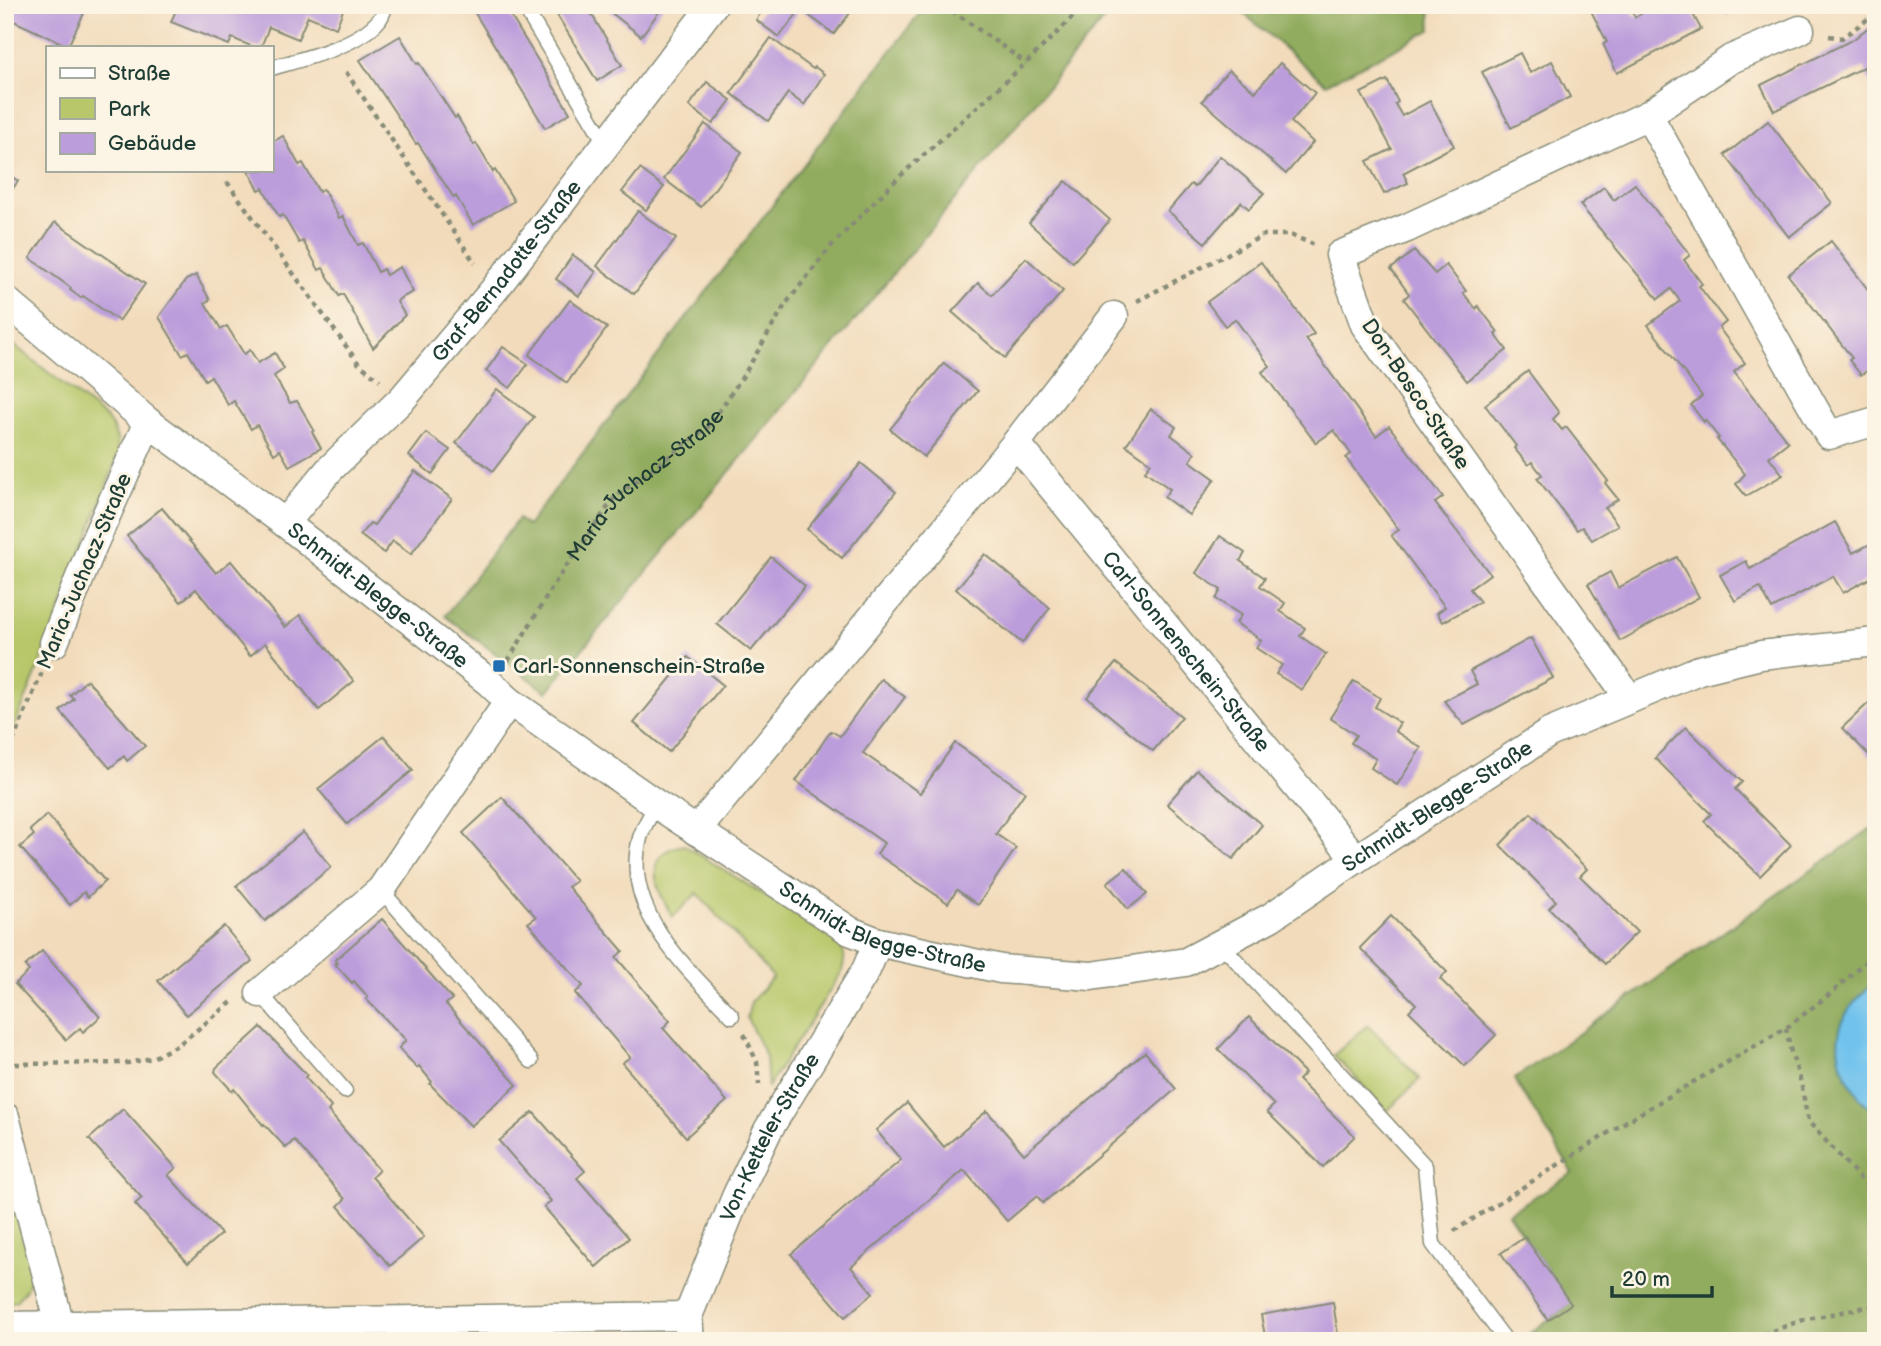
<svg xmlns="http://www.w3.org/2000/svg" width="1881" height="1346" font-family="'Balsamiq Sans',sans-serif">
  <rect width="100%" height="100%" fill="#fcf5e5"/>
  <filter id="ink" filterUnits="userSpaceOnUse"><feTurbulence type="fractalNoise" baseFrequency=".0143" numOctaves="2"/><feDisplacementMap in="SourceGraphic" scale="14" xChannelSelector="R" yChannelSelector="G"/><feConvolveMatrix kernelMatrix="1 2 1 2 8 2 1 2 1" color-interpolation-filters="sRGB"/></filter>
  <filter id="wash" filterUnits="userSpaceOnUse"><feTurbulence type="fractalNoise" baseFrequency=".00686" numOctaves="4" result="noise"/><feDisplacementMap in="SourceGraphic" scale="28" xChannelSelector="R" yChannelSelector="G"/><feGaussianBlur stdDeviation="1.57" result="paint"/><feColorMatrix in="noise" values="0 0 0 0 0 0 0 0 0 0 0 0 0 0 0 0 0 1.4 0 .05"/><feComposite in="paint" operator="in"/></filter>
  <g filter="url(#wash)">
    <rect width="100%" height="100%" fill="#f2dbbb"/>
    <g fill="#b8c76a" stroke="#6c824f" stroke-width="2">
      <path d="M5,338L106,418C116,430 120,442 117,457L50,640L5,749Z"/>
      <path d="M684,845L832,937C845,949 847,956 841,973L768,1087L766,1057L747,1018L751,1002L773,977L697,893L673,917C657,892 639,852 684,845Z"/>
      <path d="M1368,1025L1420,1079L1387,1111L1334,1055Z"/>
      <path d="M5,1152L33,1268L26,1289L17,1300L5,1305Z"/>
    </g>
    <g fill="#92ac5e" stroke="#587449" stroke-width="2">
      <path d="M926,5H1116L547,692L445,616L518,519L527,526Z"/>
      <path d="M1234,5H1430L1431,30L1326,84Z"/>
      <path d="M1876,825V980C1867,989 1857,998 1850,1008C1823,1047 1847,1087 1876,1115V1341H1519L1570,1304L1508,1213L1573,1173L1514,1079Z"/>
    </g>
    <path fill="#71c2ed" stroke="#488090" stroke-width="2" d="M1876,980V1115C1847,1087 1823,1047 1850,1008C1857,998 1867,989 1876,980Z"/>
    <g id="blocks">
      <g fill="#bc9ddb">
        <path d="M5,5H88L68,46L5,17Z"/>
        <path d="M178,5H345L336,28L308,16L298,39L269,27L261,47H253L232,38L229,45L171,22Z"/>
        <path d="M470,5H504L570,113L545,128Z"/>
        <path d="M551,5H586L622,65L597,81Z"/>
        <path d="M605,5H664L641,36L604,7Z"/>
        <path d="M766,5H786L797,14L779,37L756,20Z"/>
        <path d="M795,5H856L834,34Z"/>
        <path d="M1588,5H1629L1635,17L1657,5H1688L1701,29L1617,73L1603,44L1607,42Z"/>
        <path d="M1721,5H1745L1726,15Z"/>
        <path d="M1876,21V88L1873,90L1864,67L1774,111L1761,85L1854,39Z"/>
        <path d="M400,36L417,64L419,63L455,118L457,116L474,145L476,143L493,172L495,170L514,201L473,225L456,196L454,198L418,143L416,144L360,60Z"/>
        <path d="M771,38L813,69L815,67L824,74L804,105L788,93L768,121L731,93Z"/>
        <path d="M1520,53L1530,73L1552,61L1570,97L1511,128L1482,72Z"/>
        <path d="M1280,63L1315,93L1291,122L1313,142L1286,174L1202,101L1229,70L1255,92Z"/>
        <path d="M1387,80L1398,102L1395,104L1402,116L1430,101L1454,146L1403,173L1408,183L1384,194L1367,161L1392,149L1361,93Z"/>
        <path d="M707,82L731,100L713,124L689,106Z"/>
        <path d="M1768,121L1832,203L1789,237L1725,155Z"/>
        <path d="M705,124L742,152L701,207L664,179Z"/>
        <path d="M283,136L299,165L303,163L319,192L323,189L339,218L343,216L358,245L363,243L378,272L383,269L386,275L400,267L413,292L399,299L397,302L405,315L373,348L343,294L339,296L323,268L319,270L303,241L299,243L283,215L279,217L263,188L259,190L248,170H271V143Z"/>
        <path d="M1220,156L1264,193L1249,209L1241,202L1205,243L1168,211L1191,184L1195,187Z"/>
        <path d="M640,169L664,187L646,210L622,192Z"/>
        <path d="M5,172L18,181L5,200Z"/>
        <path d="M1066,181L1110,220L1073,262L1029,223Z"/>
        <path d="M1635,184L1690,255L1684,260L1702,284L1699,286L1726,322L1719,328L1745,363L1734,372L1788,442L1769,457L1783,475L1746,496L1736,484L1745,474L1717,439L1719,438L1705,420L1704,422L1691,405L1702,396L1648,325L1680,301L1671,289L1658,299L1580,205L1604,187L1614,200Z"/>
        <path d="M638,211L676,239L634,294L597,266Z"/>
        <path d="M55,222L145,284L119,321L83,296L81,298L70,290L71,288L30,258Z"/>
        <path d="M1831,241L1876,300V339L1873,341L1876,346V364L1861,375L1849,360L1852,358L1788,275Z"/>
        <path d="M1414,251L1435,274L1446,265L1466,291L1463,293L1476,309L1478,306L1498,332L1495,334L1507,350L1467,381L1404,299L1409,294L1391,269Z"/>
        <path d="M573,255L596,272L579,296L556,279Z"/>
        <path d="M1026,258L1063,291L1005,358L952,312L978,283L992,295Z"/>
        <path d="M1261,262L1314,334L1306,339L1376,436L1389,426L1443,497L1435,503L1490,574L1470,589L1480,602L1443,622L1437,613L1445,607L1391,535L1399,530L1346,458L1351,454L1334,430L1316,443L1262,372L1270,366L1235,319L1225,326L1207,302Z"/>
        <path d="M196,275L210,300L205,303L221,329L227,326L244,354L250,350L258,363L275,353L284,369L274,376L290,403L297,401L314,430L312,432L321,448L289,466L280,450L274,454L257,425L251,429L234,401L228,405L211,376L205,380L188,352L182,355L159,317L186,280Z"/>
        <path d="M570,300L607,328L567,383L529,355Z"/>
        <path d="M503,347L528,364L510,388L486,371Z"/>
        <path d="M944,363L978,391L924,457L890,429Z"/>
        <path d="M1528,371L1559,413L1553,419L1562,430L1566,427L1608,481L1605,483L1618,499L1605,508L1618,525L1592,540L1582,527L1577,530L1537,478L1542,475L1532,462L1528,465L1514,448L1516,446L1485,405Z"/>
        <path d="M497,389L534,417L493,471L456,443Z"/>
        <path d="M1151,409L1176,427L1171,435L1195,453L1190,461L1215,479L1189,515L1164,497L1170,489L1145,471L1151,463L1126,445Z"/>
        <path d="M426,433L450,450L432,474L409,456Z"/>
        <path d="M861,463L896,492L842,558L807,529Z"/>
        <path d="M415,471L452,499L411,554L393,541L384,553L360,535L370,523L374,525Z"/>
        <path d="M162,508L216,573L231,561L285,627L300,615L354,681L319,710L265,643L250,656L196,589L181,602L127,536Z"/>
        <path d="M1835,522L1853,553L1876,541V575L1843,593L1833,576L1772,609L1760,587L1735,601L1720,575L1746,561L1750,569Z"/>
        <path d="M1220,536L1245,553L1240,561L1265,578L1260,586L1285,603L1280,611L1305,628L1300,636L1326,654L1302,690L1276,674L1282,665L1256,648L1261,640L1236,623L1241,615L1216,599L1221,590L1196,573Z"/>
        <path d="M985,554L1050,608L1022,643L956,589Z"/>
        <path d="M771,557L805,586L751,651L717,624Z"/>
        <path d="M1677,557L1699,597L1620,641L1588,584L1610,572L1618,588Z"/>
        <path d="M1531,638L1553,678L1464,725L1444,701L1477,684L1470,671Z"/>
        <path d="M688,657L723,685L669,752L634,723Z"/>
        <path d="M1116,663L1182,717L1153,751L1087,697Z"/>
        <path d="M881,679L905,697L863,753L920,793L955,743L1025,792L996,834L1016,848L978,905L957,890L948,903L877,854L884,843L796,781L831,731L840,736Z"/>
        <path d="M87,680L145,746L127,761L124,756L110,768L60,711L74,699L70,695Z"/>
        <path d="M1354,681L1380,698L1375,707L1400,723L1395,731L1421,748L1397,785L1371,768L1376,759L1351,743L1356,735L1330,718Z"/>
        <path d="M1875,697L1876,698V762L1842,728Z"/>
        <path d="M1686,727L1742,782L1735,789L1791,845L1760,876L1704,821L1711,814L1655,758Z"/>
        <path d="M384,736L413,770L347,824L318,789Z"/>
        <path d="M1197,770L1262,825L1233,859L1167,804Z"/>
        <path d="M502,797L576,881L568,887L623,951L616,957L670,1021L663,1028L727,1101L686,1137L622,1063L630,1057L575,993L583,986L528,923L536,917L463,833Z"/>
        <path d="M1531,813L1587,869L1580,876L1637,932L1605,964L1549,908L1556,901L1500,845Z"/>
        <path d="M47,815L105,881L88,897L84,892L70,905L20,847L34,835L30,830Z"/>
        <path d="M303,832L331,867L265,921L236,886Z"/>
        <path d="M1126,868L1147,894L1128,909L1107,883Z"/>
        <path d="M1391,916L1447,972L1440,979L1496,1035L1465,1066L1409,1011L1416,1004L1360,948Z"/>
        <path d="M382,919L452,999L446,1004L517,1085L471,1126L430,1084L432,1082L419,1066L417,1068L399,1048L406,1040L366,999L368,997L354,981L352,983L335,964L338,963L335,960Z"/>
        <path d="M224,926L252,961L186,1015L158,981Z"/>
        <path d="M42,951L100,1017L83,1032L80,1028L66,1040L15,984L29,971L25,966Z"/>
        <path d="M1249,1017L1305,1073L1298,1080L1355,1136L1323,1167L1267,1112L1274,1105L1218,1049Z"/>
        <path d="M261,1027L307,1075L305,1077L331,1107L328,1111L379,1170L372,1177L424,1237L390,1266L338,1206L345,1199L294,1140L286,1148L264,1124L263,1125L234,1089L232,1091L215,1072L216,1068Z"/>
        <path d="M1145,1052L1176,1089L1043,1203L1037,1196L1007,1221L964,1170L851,1267L873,1293L845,1317L791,1254L901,1160L876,1130L907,1103L944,1147L987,1111L1024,1154Z"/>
        <path d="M123,1109L176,1168L168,1175L221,1234L188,1263L135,1204L142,1198L89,1139Z"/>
        <path d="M533,1112L585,1171L577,1178L629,1238L596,1267L544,1207L551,1201L499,1141Z"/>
        <path d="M1525,1237L1571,1304L1548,1320L1501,1253Z"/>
        <path d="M1333,1302L1339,1341H1266L1261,1315Z"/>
      </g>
    </g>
  </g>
  <g filter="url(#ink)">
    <use href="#blocks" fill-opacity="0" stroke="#888c78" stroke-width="2"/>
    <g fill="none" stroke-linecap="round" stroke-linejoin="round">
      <defs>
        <g id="lane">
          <path d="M523,5L606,144"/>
          <path d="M271,68C302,59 358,46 379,20C382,17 384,10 386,5"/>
          <path d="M656,804C651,815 643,827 640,838C620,910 688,969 732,1016"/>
          <path d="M381,890L531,1061"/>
          <path d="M1221,944L1425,1166L1433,1244L1506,1341"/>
          <path d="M260,993L345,1091"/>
        </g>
        <g id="street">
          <path d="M1648,115L1829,435L1876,421"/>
          <path id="s2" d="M5,300L148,422L285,523L489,682L509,701L656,804L850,931L878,942L1001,969L1091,976L1186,962L1271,917L1356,859L1549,733L1699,670L1761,655L1876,642"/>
          <path d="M1016,443L1114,316"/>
          <path id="s3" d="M285,523L330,469L403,398L494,290L713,5"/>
          <path d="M54,643L92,547L148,422"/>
          <path d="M1630,699L1365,325L1340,255L1407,228L1648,115L1731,59L1800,30"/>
          <path id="s4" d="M696,831L1016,443L1356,859"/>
          <path d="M260,993L381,890L509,701"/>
          <path d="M5,1117L60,1325"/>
          <path d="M5,1326L688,1316"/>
          <path id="s5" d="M690,1341L688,1316L736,1197L768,1130L866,970L878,942"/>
        </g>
      </defs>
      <use href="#lane" stroke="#888c78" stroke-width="17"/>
      <use href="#street" stroke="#888c78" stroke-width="31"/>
      <g stroke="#888c78" stroke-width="4.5" stroke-dasharray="5 5" stroke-linecap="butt">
        <path d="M944,5L1026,63"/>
        <path d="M1829,36L1842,38L1876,13"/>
        <path d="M346,72L475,263"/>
        <path d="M227,182L359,364L380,380"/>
        <path d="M1137,301L1264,235H1290L1313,244"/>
        <path id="s1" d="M508,661L558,578L615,497L709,426L745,373L785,305L832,245L898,178L1026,63L1085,5"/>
        <path d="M5,760L43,670"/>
        <path d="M1786,1028L1791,1052L1801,1082L1808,1121L1876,1196"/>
        <path d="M744,1034L757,1062L759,1085"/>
        <path d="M5,1064L128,1063L152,1058L178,1045L232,1002"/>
        <path d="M1454,1231L1627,1121L1789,1026L1836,989L1876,952"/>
        <path d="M1744,1341L1803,1320L1876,1305"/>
      </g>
      <use href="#lane" stroke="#fff" stroke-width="14"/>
      <use href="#street" stroke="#fff" stroke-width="28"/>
    </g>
  </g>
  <rect fill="#1f6fb2" stroke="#fcf5e5" stroke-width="2.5" x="492" y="659" width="14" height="14" rx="3.5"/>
  <g text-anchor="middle" stroke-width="6" stroke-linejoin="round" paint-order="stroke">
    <g font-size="21" fill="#1f3d34" stroke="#fcf5e5">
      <text dy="7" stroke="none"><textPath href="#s3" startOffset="336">Graf-Bernadotte-Straße</textPath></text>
      <text transform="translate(1416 394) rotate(56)" y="7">Don-Bosco-Straße</text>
      <text dy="7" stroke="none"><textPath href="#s1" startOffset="226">Maria-Juchacz-Straße</textPath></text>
      <text transform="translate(84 571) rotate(-67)" y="7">Maria-Juchacz-Straße</text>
      <text dy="7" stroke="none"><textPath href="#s2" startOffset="476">Schmidt-Blegge-Straße</textPath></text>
      <text dy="7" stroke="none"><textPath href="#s4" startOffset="772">Carl-Sonnenschein-Straße</textPath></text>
      <text dy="7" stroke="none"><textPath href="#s2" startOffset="1694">Schmidt-Blegge-Straße</textPath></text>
      <text dy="7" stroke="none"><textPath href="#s2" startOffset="1085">Schmidt-Blegge-Straße</textPath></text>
      <text dy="7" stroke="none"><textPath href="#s5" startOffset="222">Von-Ketteler-Straße</textPath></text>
    </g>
    <g font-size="21" fill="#1f3d34" stroke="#fcf5e5" text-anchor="start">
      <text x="513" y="673">Carl-Sonnenschein-Straße</text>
    </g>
  </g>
  <rect width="1881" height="1346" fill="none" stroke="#fcf5e5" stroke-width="28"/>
  <rect x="46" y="46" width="228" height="126" fill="#fcf5e5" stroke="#a4ab9e" stroke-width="2"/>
  <rect x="60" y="68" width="35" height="10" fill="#ffffff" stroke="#a4ab9e" stroke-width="2"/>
  <text x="108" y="80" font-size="21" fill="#1f3d34">Straße</text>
  <rect x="60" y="98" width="35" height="21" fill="#b8c76a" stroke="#a4ab9e" stroke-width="2"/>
  <text x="108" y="116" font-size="21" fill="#1f3d34">Park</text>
  <rect x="60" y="133" width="35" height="21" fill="#bc9ddb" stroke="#a4ab9e" stroke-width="2"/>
  <text x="108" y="150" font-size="21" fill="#1f3d34">Gebäude</text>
  <path d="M1612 1286v10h100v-10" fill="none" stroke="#1f3d34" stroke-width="3.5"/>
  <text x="1622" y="1286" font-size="21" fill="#1f3d34" stroke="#fcf5e5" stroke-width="5" paint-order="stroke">20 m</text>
</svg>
